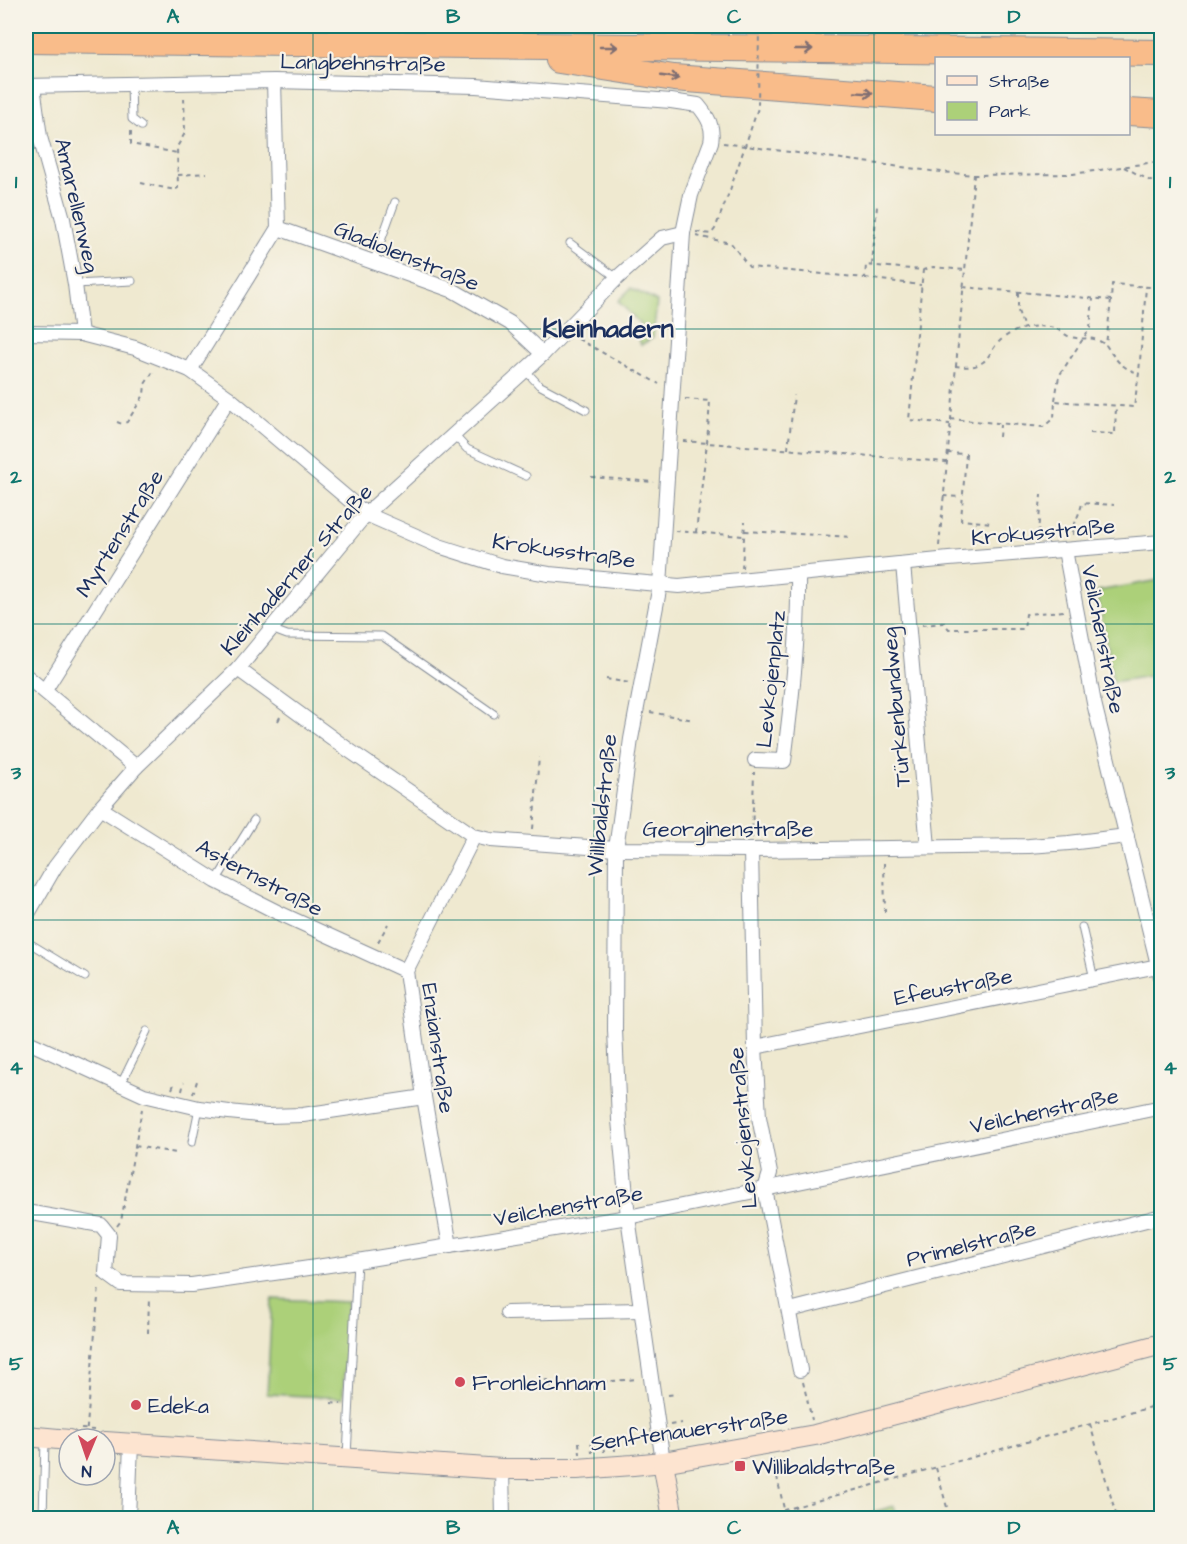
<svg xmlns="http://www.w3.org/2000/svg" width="1187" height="1544" font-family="'Architects Daughter',sans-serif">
  <rect width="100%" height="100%" fill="#f7f3e8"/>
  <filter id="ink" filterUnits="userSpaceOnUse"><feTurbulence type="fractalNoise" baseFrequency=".0167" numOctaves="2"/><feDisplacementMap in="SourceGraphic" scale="12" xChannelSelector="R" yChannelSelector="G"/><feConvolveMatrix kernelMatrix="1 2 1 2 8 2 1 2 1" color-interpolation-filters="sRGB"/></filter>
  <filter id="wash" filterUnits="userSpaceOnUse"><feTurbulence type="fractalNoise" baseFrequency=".008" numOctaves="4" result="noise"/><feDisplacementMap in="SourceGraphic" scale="24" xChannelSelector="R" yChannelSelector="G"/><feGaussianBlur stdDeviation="1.35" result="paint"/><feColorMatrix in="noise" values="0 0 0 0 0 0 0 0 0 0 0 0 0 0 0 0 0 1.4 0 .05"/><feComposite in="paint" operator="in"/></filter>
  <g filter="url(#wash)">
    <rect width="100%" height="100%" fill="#efe9d0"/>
    <g fill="#acd079" stroke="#64806c" stroke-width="1.5">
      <path d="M631,288L657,302L653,338L641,345L635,330L641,325L618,301Z"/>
      <path d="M1160,580L1161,674L1113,682L1097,591Z"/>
      <path d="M272,1299L348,1302L343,1398L267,1394Z"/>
      <path d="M894,1506L898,1518H853Z"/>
    </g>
  </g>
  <g filter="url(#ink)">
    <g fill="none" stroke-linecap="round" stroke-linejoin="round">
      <defs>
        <g id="lane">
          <path d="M131,84L132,119L141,126"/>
          <path d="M570,243L617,278"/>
          <path d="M373,263L395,202"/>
          <path d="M75,284L132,281"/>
          <path d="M525,370L539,385L586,410"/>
          <path d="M454,435L467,449L526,476"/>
          <path d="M271,629L287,635L382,636L494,714"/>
          <path d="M216,881L254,820"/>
          <path d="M1082,927L1094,979"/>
          <path d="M26,941L85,977"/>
          <path d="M121,1084L147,1031"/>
          <path d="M192,1142L199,1108"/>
          <path d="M347,1456L357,1261"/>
          <path d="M43,1518L45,1440"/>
        </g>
        <g id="street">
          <path d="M26,86L274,81L476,86L671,101L698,105C708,117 714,127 711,142L691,195L683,233L660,585L631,739L616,849L615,1030L619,1120L628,1217L663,1462"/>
          <path d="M33,86L40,137L63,219L75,284L81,334"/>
          <path d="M278,228L454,291L510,323L543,354"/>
          <path d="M26,333L81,334L135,348L190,370L229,398L366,514L439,546L502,566L549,574L679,586L949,559L1162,542"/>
          <path d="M190,370L278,228L274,81"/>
          <path d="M1065,550L1094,703L1162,981"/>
          <path d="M903,564L928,847"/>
          <path d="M238,669L350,751L474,836L491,840L616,849L751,850L1029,846L1069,843L1127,836"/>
          <path d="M26,676L136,767"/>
          <path d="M45,690L229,398"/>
          <path d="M755,760L784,761C792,698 799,637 798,574"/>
          <path d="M100,808L216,881L277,912L406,971"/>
          <path d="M751,850L755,1047L759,1117L770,1173L765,1189L800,1370"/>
          <path d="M26,917L55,867L100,808L136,767L238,669L366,514L543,354L617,278L662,238L683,233"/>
          <path d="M26,1041L144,1095L199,1108L229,1112L267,1116L303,1115L424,1097"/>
          <path d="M755,1047L1158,966"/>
          <path d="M26,1212L101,1225L109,1235L106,1273L121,1284L192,1285L357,1261L628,1217L1162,1107"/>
          <path d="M450,1246L424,1097L406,971L474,836"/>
          <path d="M790,1310L1162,1216"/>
          <path d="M507,1313L640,1310"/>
          <path d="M502,1469L503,1518"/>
          <path d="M128,1518L131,1444"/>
        </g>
        <g id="secondary">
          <path d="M26,1436L69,1440"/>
          <path d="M105,1442L502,1469H577L633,1465L663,1462L815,1435L1162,1344"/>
          <path d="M663,1462L673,1518"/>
        </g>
        <g id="highway">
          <path d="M26,40L1162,53"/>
          <path d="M559,60L674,78L936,98"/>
          <path d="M1128,112L1162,114"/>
        </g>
      </defs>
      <use href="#lane" stroke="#858c97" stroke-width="9"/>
      <use href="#street" stroke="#858c97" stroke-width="16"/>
      <use href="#secondary" stroke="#858c97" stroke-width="22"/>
      <use href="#highway" stroke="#858c97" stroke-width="28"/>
      <g stroke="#858c97" stroke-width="2" stroke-dasharray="4.5 4.5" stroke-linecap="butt">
        <path d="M131,131V144L177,153"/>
        <path d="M723,143L931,171L974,175L1073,174L1162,161"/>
        <path d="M1124,167L1162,187"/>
        <path d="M178,175L207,173"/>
        <path d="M141,183L175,190L178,188L177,147L185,133L184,96"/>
        <path d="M696,232L711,234L715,229L730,190"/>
        <path d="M696,236L731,243L749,267L865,278L866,265L923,270L909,420L950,424"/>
        <path d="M872,265L877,206"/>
        <path d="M923,270L933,267L965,270"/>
        <path d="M865,278L921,285"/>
        <path d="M963,287L1111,300L1112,284L1162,288"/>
        <path d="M1018,293V311L1024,328"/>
        <path d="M1111,300L1106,345C1115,359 1122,369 1139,373"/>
        <path d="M578,339L659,384"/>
        <path d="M955,366C965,367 975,368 983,362C988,359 992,349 997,344C1010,329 1035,323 1054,328C1060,330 1065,335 1070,337C1087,341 1090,334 1106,345"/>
        <path d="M685,399L710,401L707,443L696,532"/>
        <path d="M1055,400L1059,376L1090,328L1093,299"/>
        <path d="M950,419L1043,427L1054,418L1055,401L1134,407L1139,373L1146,287"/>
        <path d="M117,422L122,424L127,422L144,395L145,384L155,369"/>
        <path d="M1090,433L1115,434L1116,405"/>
        <path d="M999,437L1000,425"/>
        <path d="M683,441L946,462"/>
        <path d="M788,449L794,395"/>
        <path d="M947,453L967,454"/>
        <path d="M966,454L961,520L992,523"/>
        <path d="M591,477L654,482"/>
        <path d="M943,496L961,497"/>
        <path d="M675,531L744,536"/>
        <path d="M745,531L851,537"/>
        <path d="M1038,534L1041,495"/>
        <path d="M1073,535C1073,522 1080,515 1082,503L1114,505"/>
        <path d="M939,546L974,175"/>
        <path d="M504,552L505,537"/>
        <path d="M742,568L745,522"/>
        <path d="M922,625L944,623L949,629H1024L1026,614L1064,611"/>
        <path d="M606,679L629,683"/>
        <path d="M650,712L694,720"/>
        <path d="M278,721L281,715"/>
        <path d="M533,829L539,757"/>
        <path d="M752,838L754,772"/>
        <path d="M884,863L885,912"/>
        <path d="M378,942L388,924"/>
        <path d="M172,1089L175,1082"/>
        <path d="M182,1091L184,1082"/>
        <path d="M193,1094L197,1081"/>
        <path d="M135,1146L176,1153"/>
        <path d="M117,1226L121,1221L142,1109"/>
        <path d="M148,1333L149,1297"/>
        <path d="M803,1382L812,1420"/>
        <path d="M518,1383L547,1380L548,1386L638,1379"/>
        <path d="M668,1395L677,1394"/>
        <path d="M331,1403L341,1404"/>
        <path d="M1090,1424L1117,1518"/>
        <path d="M670,1425L682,1423"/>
        <path d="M81,1429L94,1430"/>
        <path d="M86,1438L99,1286"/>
        <path d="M614,1439L615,1451"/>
        <path d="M603,1440L604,1452"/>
        <path d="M591,1441L592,1453"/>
        <path d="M579,1442L580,1454"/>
        <path d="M773,1459L786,1518"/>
        <path d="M936,1468L950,1518"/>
        <path d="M767,1518L784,1510L1162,1404"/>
      </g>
      <use href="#lane" stroke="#fff" stroke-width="7"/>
      <use href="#street" stroke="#fff" stroke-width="14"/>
      <use href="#secondary" stroke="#fde4d0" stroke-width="20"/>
      <use href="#highway" stroke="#f9bc8a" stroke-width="26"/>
      <path stroke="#858c97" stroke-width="2" stroke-dasharray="4.5 4.5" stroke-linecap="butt" d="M730,190L758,108L759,26"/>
    </g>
    <defs><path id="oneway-shaft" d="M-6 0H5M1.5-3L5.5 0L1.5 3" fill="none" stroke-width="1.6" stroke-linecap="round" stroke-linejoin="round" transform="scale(1.5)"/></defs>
    <g stroke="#7f6e72">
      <use href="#oneway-shaft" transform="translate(609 47)"/>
      <use href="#oneway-shaft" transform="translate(804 49)"/>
      <use href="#oneway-shaft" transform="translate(670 77) rotate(8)"/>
      <use href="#oneway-shaft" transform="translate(864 93) rotate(4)"/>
    </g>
  </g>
  <path fill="none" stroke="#0f766e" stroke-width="1.5" stroke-opacity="0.55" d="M313,26V1518M594,26V1518M874,26V1518M26,329H1162M26,624H1162M26,920H1162M26,1215H1162"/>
  <g fill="#d1495b" stroke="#f7f3e8" stroke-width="2">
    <circle cx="460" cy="1382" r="6"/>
    <circle cx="136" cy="1405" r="6"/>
    <rect x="734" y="1460" width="12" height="12" rx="3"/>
  </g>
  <g text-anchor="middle" stroke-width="4.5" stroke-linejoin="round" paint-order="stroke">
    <g font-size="22" fill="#1b2f5e" stroke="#f7f3e8">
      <text transform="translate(363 62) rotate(1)" y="8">Langbehnstraße</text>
      <text transform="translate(78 205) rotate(77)" y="8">Amarellenweg</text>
      <text transform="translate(407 255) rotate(22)" y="8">Gladiolenstraße</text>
      <text transform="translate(1043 531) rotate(-5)" y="8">Krokusstraße</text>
      <text transform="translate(119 533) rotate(-58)" y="8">Myrtenstraße</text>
      <text transform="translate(564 550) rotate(8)" y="8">Krokusstraße</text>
      <text transform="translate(296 569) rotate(-49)" y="8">Kleinhaderner Straße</text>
      <text transform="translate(1104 639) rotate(79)" y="8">Veilchenstraße</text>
      <text transform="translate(770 679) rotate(-84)" y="8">Levkojenplatz</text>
      <text transform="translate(895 707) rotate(-95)" y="8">Türkenbundweg</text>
      <text transform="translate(601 805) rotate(-84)" y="8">Willibaldstraße</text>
      <text x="728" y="836">Georginenstraße</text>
      <text transform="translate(260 877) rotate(28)" y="8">Asternstraße</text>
      <text transform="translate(953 986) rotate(-11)" y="8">Efeustraße</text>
      <text transform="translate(439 1048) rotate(82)" y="8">Enzianstraße</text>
      <text transform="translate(1044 1110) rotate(-12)" y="8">Veilchenstraße</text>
      <text transform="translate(742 1128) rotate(-95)" y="8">Levkojenstraße</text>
      <text transform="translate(568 1205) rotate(-10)" y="8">Veilchenstraße</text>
      <text transform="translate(971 1243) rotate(-14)" y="8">Primelstraße</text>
      <text transform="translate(689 1429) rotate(-8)" y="8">Senftenauerstraße</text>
    </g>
    <g font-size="22" fill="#1b2f5e" stroke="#f7f3e8" text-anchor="start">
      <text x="472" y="1390">Fronleichnam</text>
      <text x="148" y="1413">Edeka</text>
      <text x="752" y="1474">Willibaldstraße</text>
    </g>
    <g font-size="26" font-weight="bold" fill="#1b2f5e" stroke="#f7f3e8">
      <text x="608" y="337">Kleinhadern</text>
    </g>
  </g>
  <rect width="1187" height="1544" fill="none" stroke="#f7f3e8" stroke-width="66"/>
  <rect x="935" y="57" width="195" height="78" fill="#f7f3e8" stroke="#9fa5b1" stroke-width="1.5"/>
  <rect x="947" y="76" width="30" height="9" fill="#fde4d0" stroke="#9fa5b1" stroke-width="1.5"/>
  <text x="989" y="87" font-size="18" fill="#1b2f5e">Straße</text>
  <rect x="947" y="102" width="30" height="18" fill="#acd079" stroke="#9fa5b1" stroke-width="1.5"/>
  <text x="989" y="117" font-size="18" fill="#1b2f5e">Park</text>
  <g transform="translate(87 1457) rotate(182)"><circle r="28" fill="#f7f3e8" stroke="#9fa5b1" stroke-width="1.5"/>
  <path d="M0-4.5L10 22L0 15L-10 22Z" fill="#d1495b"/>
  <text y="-9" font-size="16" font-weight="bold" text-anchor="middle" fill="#1b2f5e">N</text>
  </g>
  <rect x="33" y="33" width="1121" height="1478" fill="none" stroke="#0f766e" stroke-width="2"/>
  <g font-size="20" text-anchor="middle" font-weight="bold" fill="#0f766e">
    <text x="173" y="23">A</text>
    <text x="453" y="23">B</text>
    <text x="734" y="23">C</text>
    <text x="1014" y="23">D</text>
    <text x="16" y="188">1</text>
    <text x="1170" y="188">1</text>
    <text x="16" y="483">2</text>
    <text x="1170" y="483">2</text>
    <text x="16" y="779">3</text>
    <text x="1170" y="779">3</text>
    <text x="16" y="1074">4</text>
    <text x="1170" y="1074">4</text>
    <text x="16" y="1370">5</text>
    <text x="1170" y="1370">5</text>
    <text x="173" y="1534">A</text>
    <text x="453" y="1534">B</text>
    <text x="734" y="1534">C</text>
    <text x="1014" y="1534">D</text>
  </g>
</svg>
